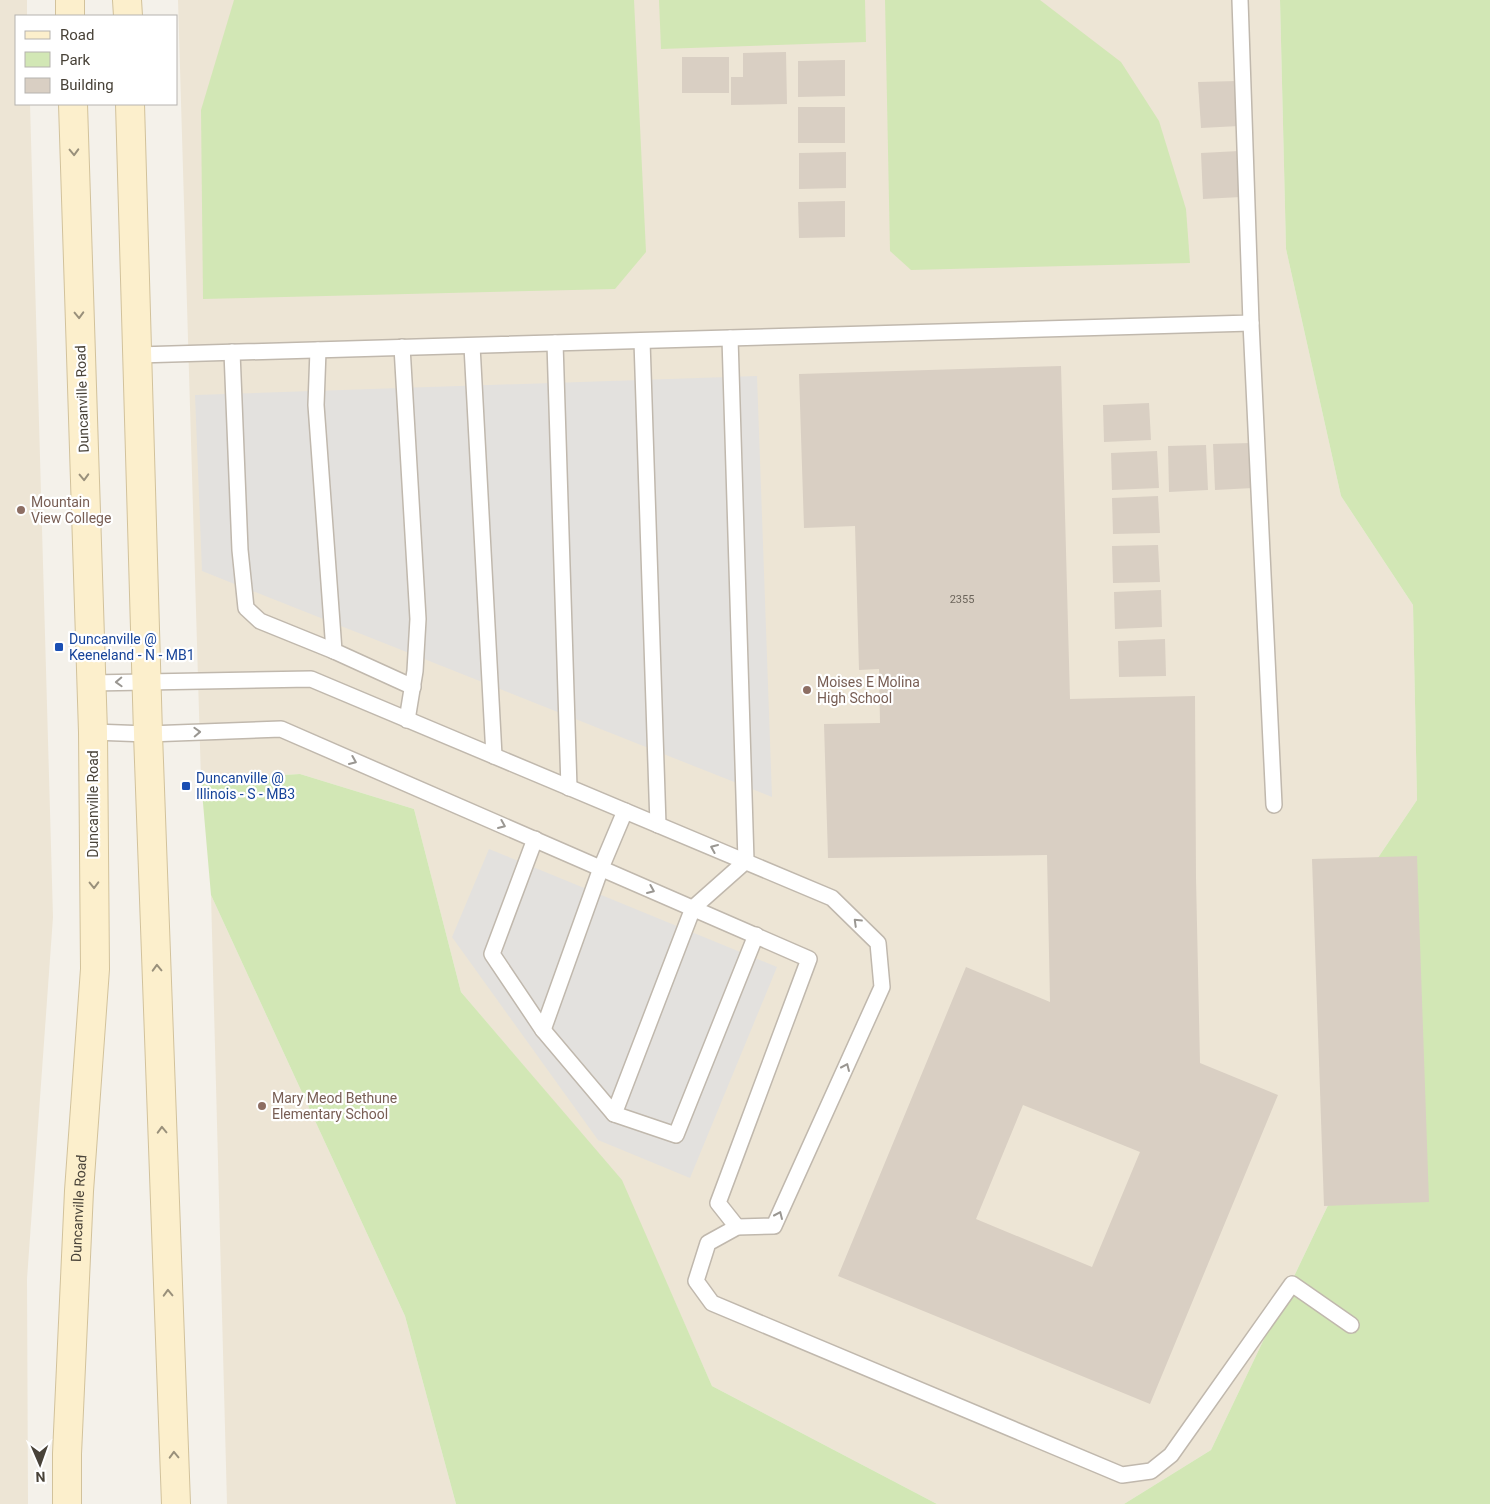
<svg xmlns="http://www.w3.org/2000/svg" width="1490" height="1504" font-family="Roboto,sans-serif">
  <rect width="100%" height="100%" fill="#f4f1ea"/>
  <g fill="#ede5d5">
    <path d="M0,0H27V16H16V104H30L53,917L27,1279L28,1504H0Z"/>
    <path d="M178,0H1280L1286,249L1341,496L1413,605L1417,800L1365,877L1395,1065L1211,1450L1124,1504H937L712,1386L621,1180L461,992L414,809L300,774L201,780Z"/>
    <path d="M211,895L405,1316L456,1504H227Z"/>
  </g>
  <g fill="#d2e7b5">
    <path d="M234,0H634L646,252L615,289L203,299L201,110Z"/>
    <path d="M659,0H865L866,42L661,49Z"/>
    <path d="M885,0H1040L1121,62L1159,121L1186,209L1190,263L911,270L890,251Z"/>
    <path d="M1280,0H1490V1504H1124L1211,1450L1395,1065L1365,877L1417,800L1413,605L1341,496L1286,249Z"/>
    <path d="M300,774L414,809L461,992L622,1180L712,1386L937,1504H456L405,1316L211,895L201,780Z"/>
  </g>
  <g fill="#e3e1de">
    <path d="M757,376L772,797L202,571L195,395Z"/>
    <path d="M489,849L777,967L690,1178L598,1140L452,937Z"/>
  </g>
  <g fill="#d9cfc3" fill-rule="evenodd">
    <path d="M786,52L787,104L731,105V77H743V53Z"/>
    <rect x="682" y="57" width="47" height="36"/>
    <path d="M845,60V96L798,97V61Z"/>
    <path d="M1237,81L1239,126L1201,128L1198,82Z"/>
    <rect x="798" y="107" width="47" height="36"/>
    <path d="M1239,151L1241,197L1203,199L1201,153Z"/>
    <path d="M846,152V188L799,189V153Z"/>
    <path d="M845,201V237L799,238L798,202Z"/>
    <path d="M1061,366L1070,699L1195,696L1196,878L1200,1063L1278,1095L1150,1404L838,1276L966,967L1050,1002L1047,855L828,858L824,724L880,723L879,669L859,670L855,526L804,528L799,374ZM1023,1105L1140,1152L1092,1267L976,1219Z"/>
    <path d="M1149,403L1151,440L1104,442L1103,405Z"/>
    <path d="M1251,443L1253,488L1215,490L1213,444Z"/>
    <path d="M1206,445L1208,490L1169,492L1168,446Z"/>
    <path d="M1157,451L1159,488L1112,490L1111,453Z"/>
    <path d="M1158,496L1160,533L1113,534L1112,498Z"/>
    <path d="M1158,545L1160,582L1113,583L1112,546Z"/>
    <path d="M1161,590L1162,627L1115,629L1114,592Z"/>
    <path d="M1165,639L1166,676L1119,677L1118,641Z"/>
    <path d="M1417,856L1429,1202L1324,1206L1312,859Z"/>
  </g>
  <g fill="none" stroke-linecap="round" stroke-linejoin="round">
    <defs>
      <g id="service">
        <path d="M1251,323L1274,805"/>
        <path d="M642,341L658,825"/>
        <path d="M555,343L569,788"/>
        <path d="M472,346L494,756"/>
        <path d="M402,347L418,619L415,671L407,720"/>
        <path d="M318,350L316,405L334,651L413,687"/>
        <path d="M232,352L240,550L246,608L260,621L334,651"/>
        <path d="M138,355L1251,323L1240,0"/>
        <path d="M91,683L311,679L832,898L878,943L882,987L774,1226L737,1227L708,1243L696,1281L712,1303L1122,1475L1151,1471L1171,1455L1292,1284L1351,1325"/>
        <path d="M93,732L148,734L281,729L809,959L718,1203L737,1227"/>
        <path d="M535,839L492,954L543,1030L614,1114L693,908L746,861L730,338"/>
        <path d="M543,1030L601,868L625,811"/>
        <path d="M614,1114L676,1135L756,935"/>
      </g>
      <g id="secondary">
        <path d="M70,0V16"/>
        <path d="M127,0L128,16"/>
        <path d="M130,104L148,734L176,1504"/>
        <path id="s1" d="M67,1504V1454L79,1191L95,969L93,732L73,104"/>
      </g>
    </defs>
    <use href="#service" stroke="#c0b8ad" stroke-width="18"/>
    <use href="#secondary" stroke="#d2c29b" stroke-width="30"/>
    <use href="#service" stroke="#fff" stroke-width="15"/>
    <use href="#secondary" stroke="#fcefcc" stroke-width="28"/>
  </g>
  <defs><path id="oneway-chevron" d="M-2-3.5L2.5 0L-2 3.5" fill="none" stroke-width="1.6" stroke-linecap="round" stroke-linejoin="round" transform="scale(1.25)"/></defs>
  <g stroke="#99907b">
    <use href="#oneway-chevron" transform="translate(74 152) rotate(88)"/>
    <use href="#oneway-chevron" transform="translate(79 315) rotate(88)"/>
    <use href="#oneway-chevron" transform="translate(84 477) rotate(88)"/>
    <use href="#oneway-chevron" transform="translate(94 885) rotate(89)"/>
    <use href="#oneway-chevron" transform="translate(157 968) rotate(-92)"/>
    <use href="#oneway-chevron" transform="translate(162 1130) rotate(-92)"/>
    <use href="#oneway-chevron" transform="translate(168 1293) rotate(-92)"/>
    <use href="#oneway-chevron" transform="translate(174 1455) rotate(-92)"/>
  </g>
  <g stroke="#9a9792">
    <use href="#oneway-chevron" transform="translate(119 682) rotate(178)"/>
    <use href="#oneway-chevron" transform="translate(197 732) rotate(-2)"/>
    <use href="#oneway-chevron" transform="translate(353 761) rotate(23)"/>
    <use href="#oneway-chevron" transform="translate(502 825) rotate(23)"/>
    <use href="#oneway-chevron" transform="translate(714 848) rotate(-157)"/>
    <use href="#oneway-chevron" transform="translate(651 890) rotate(23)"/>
    <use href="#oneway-chevron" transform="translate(857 922) rotate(-136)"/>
    <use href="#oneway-chevron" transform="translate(846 1067) rotate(-66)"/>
    <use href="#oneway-chevron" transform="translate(779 1215) rotate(-66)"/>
  </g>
  <g fill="#8d6e63" stroke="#fff" stroke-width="2">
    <circle cx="21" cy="510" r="5"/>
    <circle cx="807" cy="690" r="5"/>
    <circle cx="262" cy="1106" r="5"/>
  </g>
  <g fill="#1a4fb4" stroke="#fff" stroke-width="2">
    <rect x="54" y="642" width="10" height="10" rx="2.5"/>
    <rect x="181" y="781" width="10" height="10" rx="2.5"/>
  </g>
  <g text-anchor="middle" stroke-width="4.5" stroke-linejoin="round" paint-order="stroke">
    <g font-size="11" fill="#6c655b">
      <text x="962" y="603">2355</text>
    </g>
    <g font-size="14" fill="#484238" stroke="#fff">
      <text transform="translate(82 399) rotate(-92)" y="5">Duncanville Road</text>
      <text transform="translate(93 804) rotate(-90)" y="5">Duncanville Road</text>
      <text dy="5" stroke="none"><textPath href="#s1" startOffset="296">Duncanville Road</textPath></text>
    </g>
    <g font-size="14" fill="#785e54" stroke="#fff" text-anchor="start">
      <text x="31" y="507">Mountain<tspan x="31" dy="16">View College</tspan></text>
      <text x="817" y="687">Moises E Molina<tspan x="817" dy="16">High School</tspan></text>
      <text x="272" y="1103">Mary Meod Bethune<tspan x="272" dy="16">Elementary School</tspan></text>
    </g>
    <g font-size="14" fill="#164399" stroke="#fff" text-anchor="start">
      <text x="69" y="644">Duncanville @<tspan x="69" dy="16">Keeneland - N - MB1</tspan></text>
      <text x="196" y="783">Duncanville @<tspan x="196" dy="16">Illinois - S - MB3</tspan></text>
    </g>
  </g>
  <rect x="15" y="15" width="162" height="90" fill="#ffffff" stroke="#b6b3af"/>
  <rect x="25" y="31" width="25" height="8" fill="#fcefcc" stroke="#b6b3af"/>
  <text x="60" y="40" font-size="15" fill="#484238">Road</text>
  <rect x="25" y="52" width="25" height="15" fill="#d2e7b5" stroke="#b6b3af"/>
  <text x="60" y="65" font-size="15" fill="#484238">Park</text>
  <rect x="25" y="78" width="25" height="15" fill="#d9cfc3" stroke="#b6b3af"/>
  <text x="60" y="90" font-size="15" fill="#484238">Building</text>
  <g transform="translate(40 1464) rotate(178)" stroke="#ffffff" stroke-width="4" paint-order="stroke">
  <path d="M0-4L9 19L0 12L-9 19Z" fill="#484238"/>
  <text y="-8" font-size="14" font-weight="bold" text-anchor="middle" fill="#484238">N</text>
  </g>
</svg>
